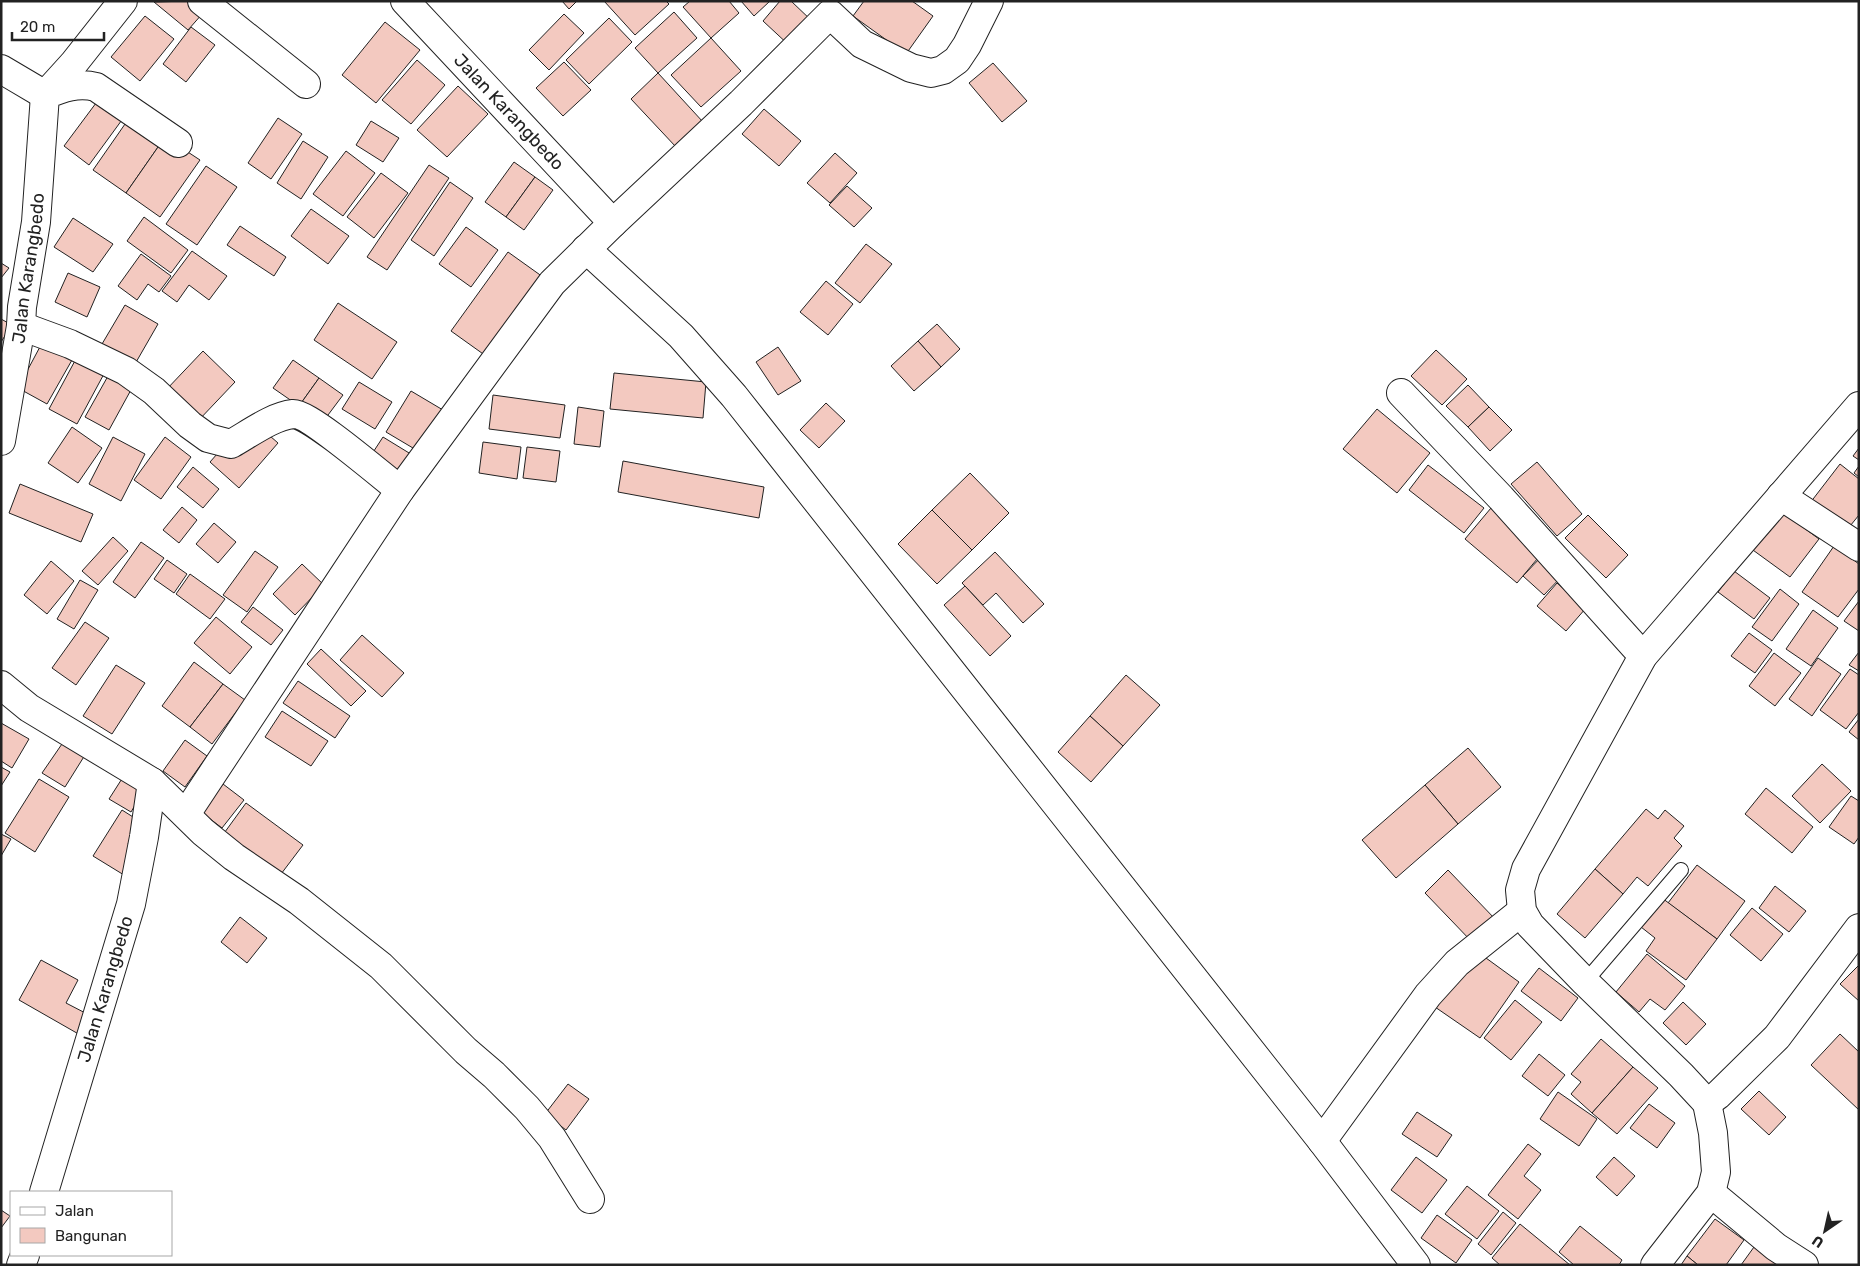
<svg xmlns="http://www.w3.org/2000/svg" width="1860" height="1266" font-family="Rubik,sans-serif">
  <rect width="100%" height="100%" fill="#fff"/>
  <g fill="#f3c9c0" stroke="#222">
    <path d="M189,1L203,13L188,30L154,2Z"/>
    <path d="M562,1H577L569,9Z"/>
    <path d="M604,1H666L669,4L635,35Z"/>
    <path d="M690,1H729L739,13L711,38L683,7Z"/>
    <path d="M741,1H770L754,16Z"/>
    <path d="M780,1H791L813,22L791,47L763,21Z"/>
    <path d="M864,1H912L933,16L906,54L853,16Z"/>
    <path d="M674,12L697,38L658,73L635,48Z"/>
    <path d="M564,14L584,33L549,70L529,50Z"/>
    <path d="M145,16L174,39L140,81L111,57Z"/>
    <path d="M609,18L632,42L589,84L566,60Z"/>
    <path d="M385,22L420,50L376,103L342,75Z"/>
    <path d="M191,27L215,45L186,82L163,64Z"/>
    <path d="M711,38L741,71L701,107L671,75Z"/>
    <path d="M417,60L445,85L411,124L382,100Z"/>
    <path d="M564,62L591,90L563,116L536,88Z"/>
    <path d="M993,63L1027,101L1002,122L969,83Z"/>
    <path d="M658,73L703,122L676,147L631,99Z"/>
    <path d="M458,86L488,114L447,157L417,130Z"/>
    <path d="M102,95L127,113L89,165L64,146Z"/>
    <path d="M764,109L801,141L779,166L742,134Z"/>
    <path d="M132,114L165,137L126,193L93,170Z"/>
    <path d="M278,118L302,134L271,179L248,163Z"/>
    <path d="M371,121L399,138L383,162L356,145Z"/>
    <path d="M165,137L200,160L160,217L126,193Z"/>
    <path d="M303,141L328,157L301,199L277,183Z"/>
    <path d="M346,151L375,173L343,216L313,194Z"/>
    <path d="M835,153L857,173L830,203L807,183Z"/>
    <path d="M514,162L535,177L506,217L485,202Z"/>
    <path d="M429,165L449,178L387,270L367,257Z"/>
    <path d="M206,166L237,187L197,245L166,224Z"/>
    <path d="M381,173L408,193L374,238L347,217Z"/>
    <path d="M535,177L553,190L524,230L506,217Z"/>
    <path d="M450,182L473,198L434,256L411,240Z"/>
    <path d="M847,186L872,208L854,227L829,205Z"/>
    <path d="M311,209L349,236L328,264L291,236Z"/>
    <path d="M144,217L188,250L171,273L127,241Z"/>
    <path d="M73,218L113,244L93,272L54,247Z"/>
    <path d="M240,226L286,257L274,276L227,245Z"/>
    <path d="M466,227L498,250L471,287L439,264Z"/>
    <path d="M866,244L892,264L860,303L835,283Z"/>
    <path d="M192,251L227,276L209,300L189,285L177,302L162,291Z"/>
    <path d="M508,252L550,282L493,361L451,331Z"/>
    <path d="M141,254L171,276L159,292L148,284L137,300L118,286Z"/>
    <path d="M1,263L9,268L1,278Z"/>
    <path d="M68,273L100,287L87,317L55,302Z"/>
    <path d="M826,281L853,304L828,335L800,312Z"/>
    <path d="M338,303L397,342L372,379L314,340Z"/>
    <path d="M125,305L158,324L135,364L102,344Z"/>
    <path d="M1,319L12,325L1,342Z"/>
    <path d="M937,324L960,349L941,367L918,341Z"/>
    <path d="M918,341L941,367L914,391L891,366Z"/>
    <path d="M42,343L72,360L47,404L18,388Z"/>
    <path d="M778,347L801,381L778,395L756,362Z"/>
    <path d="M1436,350L1467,379L1442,405L1411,376Z"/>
    <path d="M203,351L235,382L197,422L165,391Z"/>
    <path d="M77,357L105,372L77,424L49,409Z"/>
    <path d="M293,360L319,378L299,406L273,388Z"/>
    <path d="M614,373L706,382L703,418L610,409Z"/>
    <path d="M108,376L132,388L109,430L85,417Z"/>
    <path d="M319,378L343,395L322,423L299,406Z"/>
    <path d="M359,382L392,402L375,429L342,409Z"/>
    <path d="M1468,385L1489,407L1468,427L1446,406Z"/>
    <path d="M411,391L443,410L418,451L386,432Z"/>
    <path d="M493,395L565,405L560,438L489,429Z"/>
    <path d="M826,403L845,421L819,448L800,430Z"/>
    <path d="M578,407L604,411L600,447L574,444Z"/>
    <path d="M1489,407L1512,430L1490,451L1468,427Z"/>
    <path d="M1377,409L1430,453L1397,493L1343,449Z"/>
    <path d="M72,427L102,448L78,483L48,463Z"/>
    <path d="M262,429L278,443L239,488L210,462L225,445Z"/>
    <path d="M113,437L145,454L121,501L89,484Z"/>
    <path d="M165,437L191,457L161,499L134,480Z"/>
    <path d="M383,437L414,456L400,480L368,460Z"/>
    <path d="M483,442L521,447L517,479L479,473Z"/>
    <path d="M527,447L560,451L556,482L523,478Z"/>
    <path d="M1859,448V460L1853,456Z"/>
    <path d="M623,461L764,487L759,518L618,492Z"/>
    <path d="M1537,462L1582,514L1557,536L1511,484Z"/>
    <path d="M1840,464L1859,479V515L1846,531L1810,503Z"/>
    <path d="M1428,465L1484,508L1464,533L1409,490Z"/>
    <path d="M1859,466V477L1854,473Z"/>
    <path d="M193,467L219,489L203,508L177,487Z"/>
    <path d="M970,473L1009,513L972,550L932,510Z"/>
    <path d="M20,484L93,514L81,542L9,513Z"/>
    <path d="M1774,506L1819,539L1790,577L1746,545Z"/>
    <path d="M182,507L197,520L179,543L163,530Z"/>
    <path d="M1491,508L1543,552L1517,583L1465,539Z"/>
    <path d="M932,510L972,550L937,584L898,544Z"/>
    <path d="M1588,515L1628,555L1606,578L1565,538Z"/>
    <path d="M214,523L236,542L218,563L196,544Z"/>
    <path d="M113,537L128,551L98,585L82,571Z"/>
    <path d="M141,542L164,558L135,598L113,582Z"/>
    <path d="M1834,546L1859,564V589L1838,617L1802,592Z"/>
    <path d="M255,551L278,567L247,612L223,595Z"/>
    <path d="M995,552L1044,604L1023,623L996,593L983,605L962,583Z"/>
    <path d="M1542,556L1563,575L1544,595L1523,576Z"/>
    <path d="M167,560L187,574L174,593L154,579Z"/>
    <path d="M51,561L74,581L47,614L24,595Z"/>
    <path d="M302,564L324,585L295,615L273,594Z"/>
    <path d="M1734,571L1770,598L1754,619L1718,592Z"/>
    <path d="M190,574L225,599L210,619L176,594Z"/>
    <path d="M80,580L98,590L74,629L57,619Z"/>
    <path d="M1557,583L1586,608L1566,631L1537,606Z"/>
    <path d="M965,586L1011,636L990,656L944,605Z"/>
    <path d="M1780,589L1799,604L1772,641L1752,627Z"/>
    <path d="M1859,601V631L1844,621Z"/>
    <path d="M253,607L283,630L271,645L241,622Z"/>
    <path d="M1813,610L1838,628L1811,666L1786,649Z"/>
    <path d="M216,617L252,647L230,674L194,643Z"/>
    <path d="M85,622L109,638L76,685L52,668Z"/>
    <path d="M1749,633L1772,650L1755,673L1731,656Z"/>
    <path d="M362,635L404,673L382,697L340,660Z"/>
    <path d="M321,649L366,691L351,706L307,664Z"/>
    <path d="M1859,652V671L1849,665Z"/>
    <path d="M1774,653L1801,673L1775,706L1749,686Z"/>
    <path d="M1818,658L1841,674L1812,716L1789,699Z"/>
    <path d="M194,662L223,684L190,727L162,706Z"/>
    <path d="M116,665L145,683L112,734L83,716Z"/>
    <path d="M1850,669L1859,675V712L1846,729L1820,710Z"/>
    <path d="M1126,675L1160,705L1123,746L1090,716Z"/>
    <path d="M298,681L350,716L335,738L283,703Z"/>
    <path d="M223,684L245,700L212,744L190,727Z"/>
    <path d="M282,711L328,741L311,766L265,737Z"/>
    <path d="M1090,716L1123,746L1091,782L1058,752Z"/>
    <path d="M1859,719V740L1849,732Z"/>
    <path d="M1,723L29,739L12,768L1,761Z"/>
    <path d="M185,740L207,756L185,787L163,771Z"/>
    <path d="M64,741L85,755L65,787L42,773Z"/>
    <path d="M1468,748L1501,787L1458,824L1425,785Z"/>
    <path d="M1822,764L1851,791L1820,823L1792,796Z"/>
    <path d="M1,767L10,772L1,786Z"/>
    <path d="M125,774L146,787L131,812L109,799Z"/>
    <path d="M39,779L69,797L35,852L5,833Z"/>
    <path d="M223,784L244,800L222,828L201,812Z"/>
    <path d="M1425,785L1458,824L1396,878L1362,840Z"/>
    <path d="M1766,788L1813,827L1792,853L1745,814Z"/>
    <path d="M1851,796L1859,801V837L1854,844L1829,827Z"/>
    <path d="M246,803L303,845L278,878L222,836Z"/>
    <path d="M1646,809L1658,819L1665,810L1684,826L1674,838L1682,846L1648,886L1637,877L1623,894L1595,869Z"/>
    <path d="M122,810L141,822L128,844L139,851L124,875L93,856Z"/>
    <path d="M1,834L11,839L1,856Z"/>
    <path d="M1697,865L1745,901L1717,939L1668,903Z"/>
    <path d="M1595,869L1623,894L1585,938L1557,914Z"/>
    <path d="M1448,870L1496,920L1473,943L1425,893Z"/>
    <path d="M1775,886L1806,911L1789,932L1759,908Z"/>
    <path d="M1662,898L1717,939L1686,980L1646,951L1655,938L1641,927Z"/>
    <path d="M1752,908L1783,934L1761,961L1730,935Z"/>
    <path d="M240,917L267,938L247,963L221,942Z"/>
    <path d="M1475,950L1519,982L1480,1038L1435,1007Z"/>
    <path d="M1647,954L1685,986L1665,1010L1650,999L1639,1012L1616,992Z"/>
    <path d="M41,960L78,980L66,1003L93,1017L82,1036L19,1000Z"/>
    <path d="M1859,965V1001L1840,984Z"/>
    <path d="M1539,968L1578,998L1561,1021L1521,991Z"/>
    <path d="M1515,1000L1542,1022L1511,1060L1484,1038Z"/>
    <path d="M1683,1002L1706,1024L1686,1045L1663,1023Z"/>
    <path d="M1840,1034L1859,1052V1110L1811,1065Z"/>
    <path d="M1601,1039L1633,1067L1592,1113L1571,1094L1581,1082L1571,1074Z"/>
    <path d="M1539,1054L1565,1075L1548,1096L1522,1076Z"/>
    <path d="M1633,1067L1658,1088L1617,1134L1592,1113Z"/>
    <path d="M568,1084L589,1099L566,1130L545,1114Z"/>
    <path d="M1759,1091L1786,1117L1769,1135L1741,1109Z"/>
    <path d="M1558,1092L1597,1119L1579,1146L1540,1119Z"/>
    <path d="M1649,1104L1675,1123L1657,1148L1630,1128Z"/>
    <path d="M1417,1112L1452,1135L1437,1157L1402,1134Z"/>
    <path d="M1528,1144L1541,1154L1524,1176L1541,1190L1518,1219L1488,1195Z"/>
    <path d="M1416,1157L1447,1180L1422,1213L1391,1190Z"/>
    <path d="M1614,1157L1635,1176L1617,1196L1596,1177Z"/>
    <path d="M1467,1186L1499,1211L1477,1239L1445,1214Z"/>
    <path d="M1,1210L10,1216L1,1228Z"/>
    <path d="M1503,1212L1516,1223L1491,1255L1478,1244Z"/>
    <path d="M1437,1215L1472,1240L1456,1263L1421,1238Z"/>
    <path d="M1715,1219L1744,1240L1726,1265H1698L1687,1256Z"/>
    <path d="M1520,1224L1570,1265H1500L1492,1258Z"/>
    <path d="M1580,1226L1622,1260L1619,1265H1574L1559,1252Z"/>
    <path d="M1754,1247L1777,1264V1265H1741Z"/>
    <path d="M1687,1256L1698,1265H1681Z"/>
  </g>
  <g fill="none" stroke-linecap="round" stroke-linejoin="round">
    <defs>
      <path id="service" d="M1585,982L1681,870"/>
      <g id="minor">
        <path d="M202,1L306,84"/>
        <path id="s1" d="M405,1L613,223"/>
        <path d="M1,69L45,95L74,63L123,1"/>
        <path d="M586,249L681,336L734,396L1322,1141L1416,1265"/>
        <path d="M21,326L70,344L126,371L154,391L190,425L208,438L231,444C249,434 273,416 293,414C309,413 383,477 400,490"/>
        <path d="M1401,393L1501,498L1643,656"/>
        <path d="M1859,406L1643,656L1526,869L1520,890L1522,911L1530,925L1585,982L1681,1075L1707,1103L1718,1095L1777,1037L1859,928"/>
        <path id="s2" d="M1,441L21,326L22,307L36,222L45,95C62,88 78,82 96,87L178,143"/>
        <path d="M1781,496L1859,547"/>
        <path d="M1,685L29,708L152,782L203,832L234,857L299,901L381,966L466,1051L494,1075L527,1108L552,1138L590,1199"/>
        <path d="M186,814L400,490L552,283L613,223L741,103L830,14L862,44L911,68L931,73L943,70L957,60L967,45L989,1"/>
        <path d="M1322,1141L1428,995L1457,963L1522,911"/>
        <path id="s3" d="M44,1192L131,904L144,837L152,782"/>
        <path d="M1711,1193L1776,1247L1804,1265"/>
        <path d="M21,1265L25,1255"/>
        <path d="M1655,1265L1711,1193L1716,1172L1713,1133L1707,1103"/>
      </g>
    </defs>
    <use href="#service" stroke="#222" stroke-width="16"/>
    <use href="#minor" stroke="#222" stroke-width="30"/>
    <use href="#service" stroke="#fff" stroke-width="14"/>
    <use href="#minor" stroke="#fff" stroke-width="28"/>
  </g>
  <g text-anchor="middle" stroke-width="4" stroke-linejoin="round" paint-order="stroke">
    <g font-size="18" fill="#222" stroke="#fff">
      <text dy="6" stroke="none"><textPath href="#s1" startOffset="152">Jalan Karangbedo</textPath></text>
      <text dy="6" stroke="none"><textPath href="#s2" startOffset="175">Jalan Karangbedo</textPath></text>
      <text dy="6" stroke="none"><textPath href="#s3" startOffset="212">Jalan Karangbedo</textPath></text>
    </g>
  </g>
  <rect width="1860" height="1266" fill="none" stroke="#222222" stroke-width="5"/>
  <rect x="10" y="1191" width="162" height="65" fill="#ffffff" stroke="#a7a7a7"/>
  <rect x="20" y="1207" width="25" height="8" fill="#ffffff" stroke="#a7a7a7"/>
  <text x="55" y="1216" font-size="15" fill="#222222">Jalan</text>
  <rect x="20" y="1228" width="25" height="15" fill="#f3c9c0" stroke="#a7a7a7"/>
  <text x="55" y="1241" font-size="15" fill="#222222">Bangunan</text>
  <g transform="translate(1825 1231) rotate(214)" stroke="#ffffff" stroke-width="4" paint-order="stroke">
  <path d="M0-4L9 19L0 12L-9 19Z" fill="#222222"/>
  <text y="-8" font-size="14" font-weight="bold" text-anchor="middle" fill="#222222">U</text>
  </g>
  <path d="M12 32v8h92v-8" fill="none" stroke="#222222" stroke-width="2.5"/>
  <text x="20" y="32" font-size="15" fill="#222222" stroke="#ffffff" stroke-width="4" paint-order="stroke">20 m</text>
</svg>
